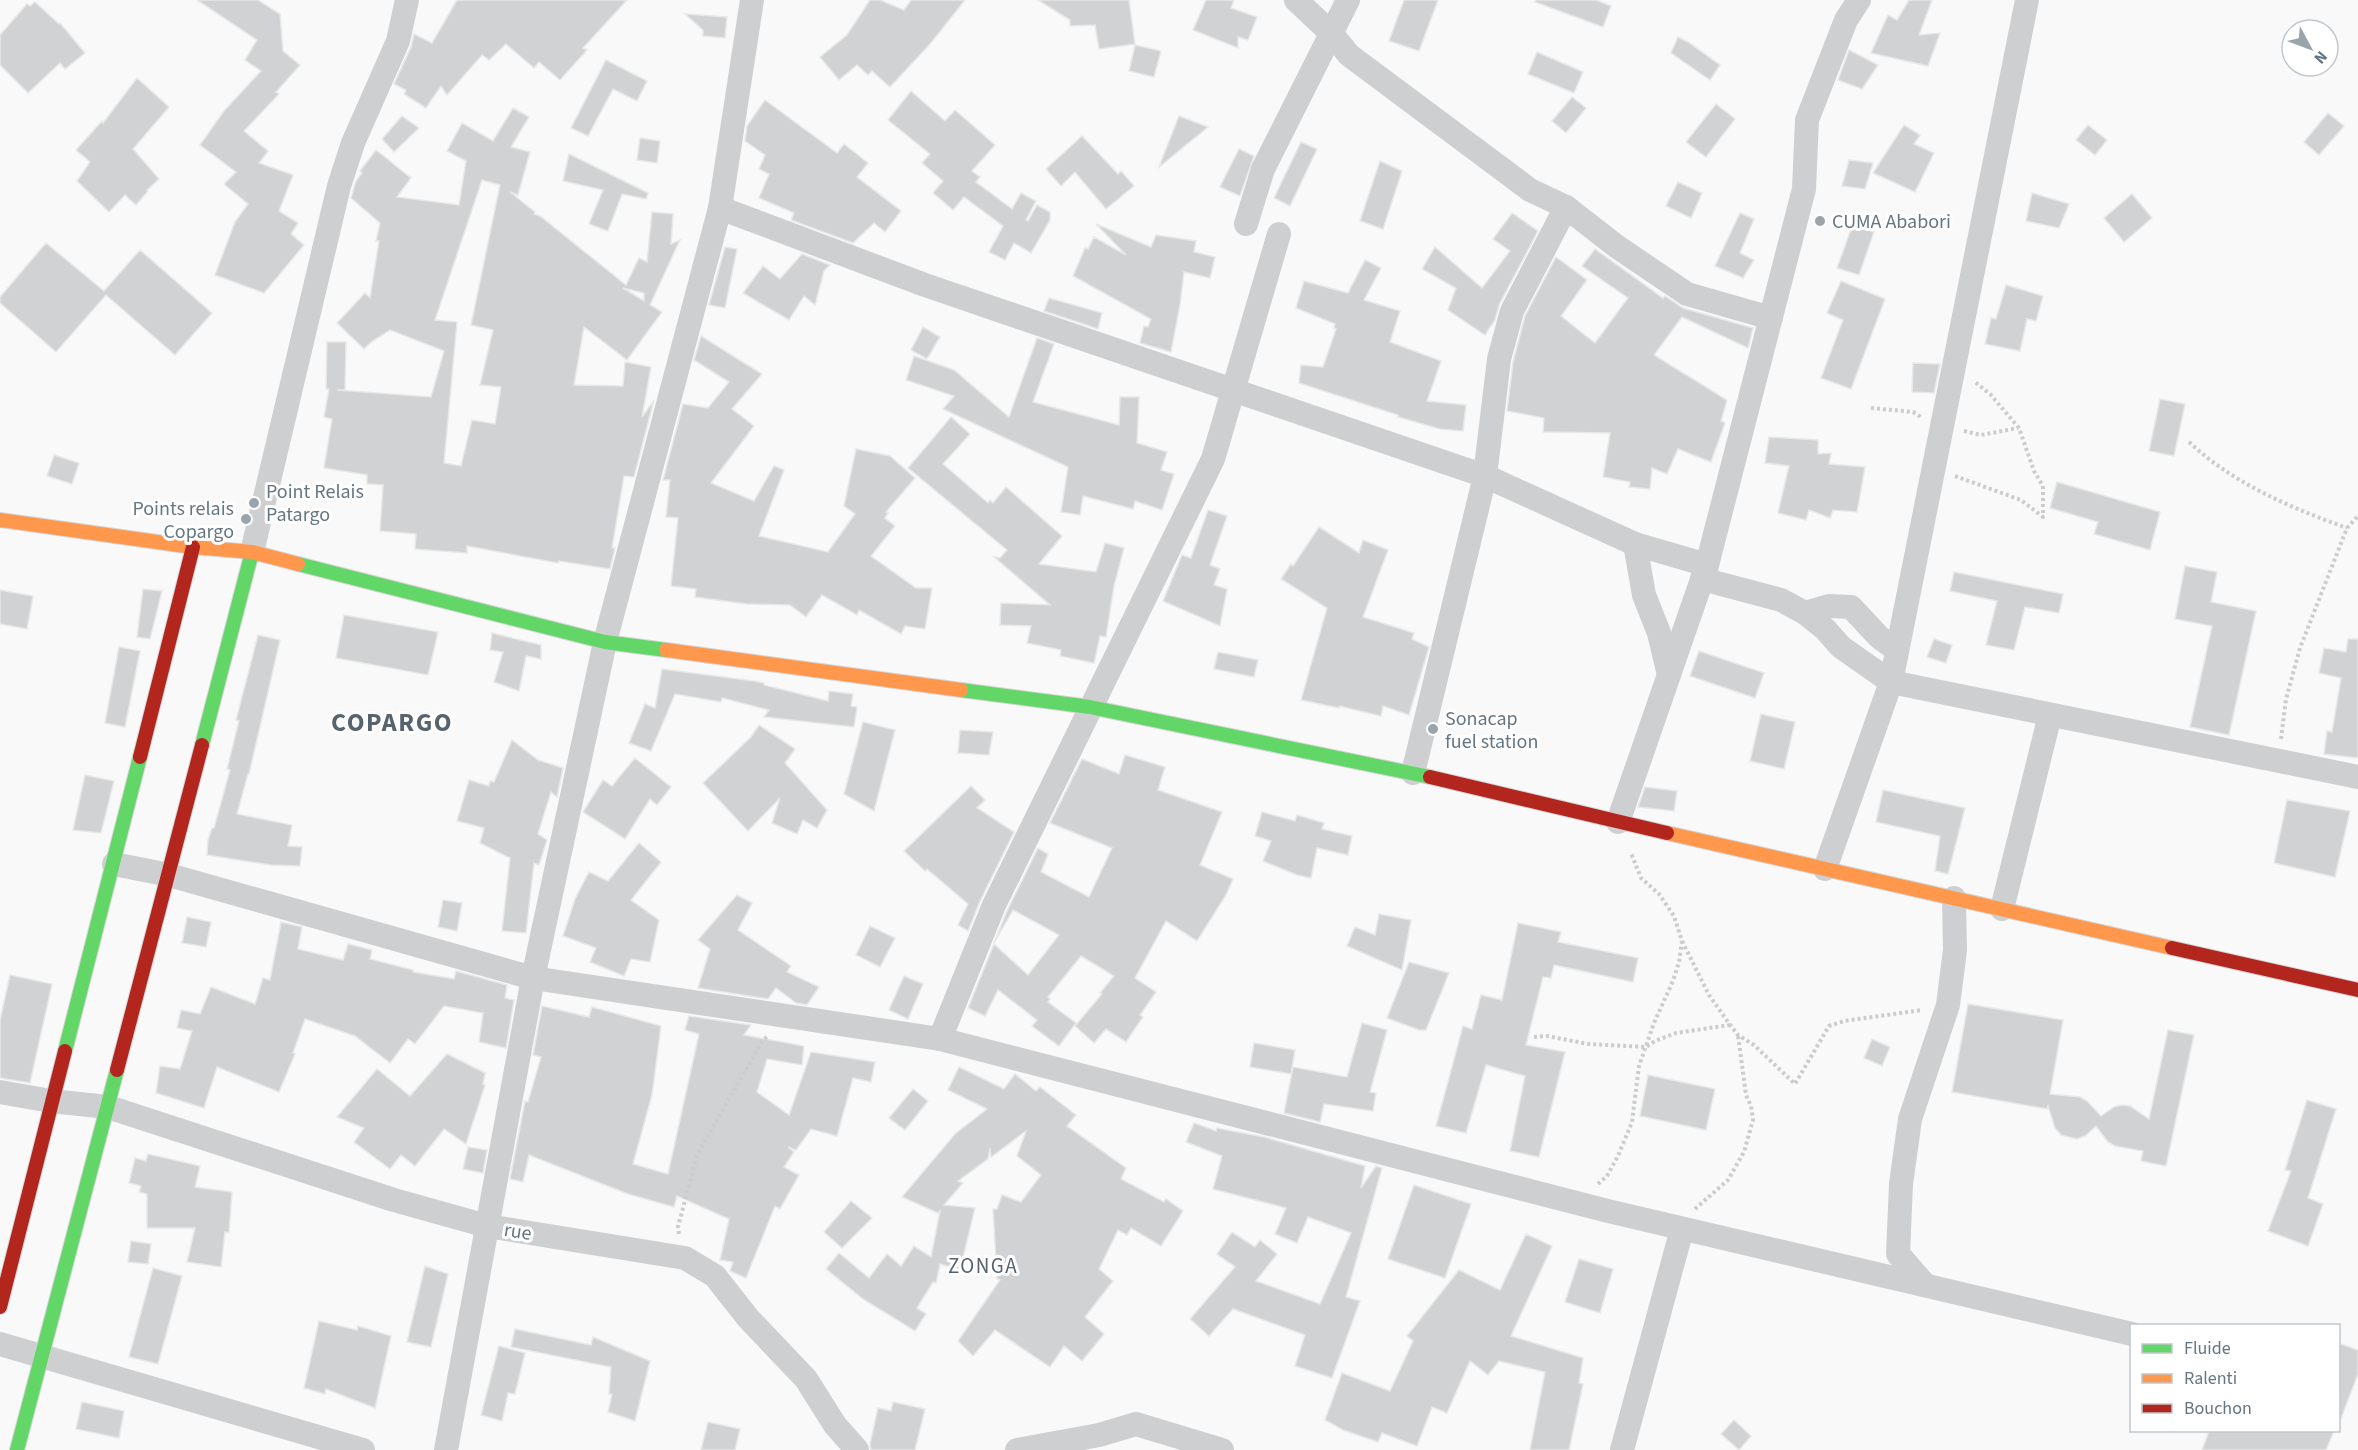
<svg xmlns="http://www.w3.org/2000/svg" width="2358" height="1450" font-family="'Source Sans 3',sans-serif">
  <rect width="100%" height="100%" fill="#f9f9f9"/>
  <g fill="#d0d2d3" stroke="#e8e8e8" stroke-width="1.5" fill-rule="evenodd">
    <path d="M197,0H258L280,14L283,51L300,65L276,92L279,94L244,131L268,151L259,163L293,175L279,211L298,223L291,234L304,245L264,293L215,275L235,222L248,204L224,184L236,172L200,145L224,111L261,71L245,60L257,40Z"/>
    <path d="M457,0H627L583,48L587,50L560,80L539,62L534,68L506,44L489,60L482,55L447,95L441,86L426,108L404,94L406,90L394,84L411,47L414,34L432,43Z"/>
    <path d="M870,0H880L904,10L911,0H965L930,44L890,87L872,71L868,75L857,65L839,80L820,57L847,35Z"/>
    <path d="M1038,0H1129L1135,44L1099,49L1095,25L1070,26V20Z"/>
    <path d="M1206,0H1234L1231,8L1257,17L1248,40L1238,37V48L1193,30Z"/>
    <path d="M1404,0H1438L1419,51L1389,41Z"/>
    <path d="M1536,0H1596L1611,6L1603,27L1535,2Z"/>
    <path d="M1909,0H1932L1919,35L1940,33L1928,66L1871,53L1888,15L1897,20Z"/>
    <path d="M35,2L59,24L60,23L85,53L65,69L60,63L28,93L0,65V35L27,4L30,6Z"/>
    <path d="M685,14L727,17L725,38L703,36V30Z"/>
    <path d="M1678,37L1688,42L1720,65L1710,80L1671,53Z"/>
    <path d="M1135,45L1161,51L1154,77L1129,71Z"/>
    <path d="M1849,50L1878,65L1862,89L1838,80Z"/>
    <path d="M1537,52L1583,72L1574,93L1528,74Z"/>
    <path d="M606,60L647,81L637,101L613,89L588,136L571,128Z"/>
    <path d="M137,78L169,107L133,149L159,179L147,190L148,191L136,205L125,195L109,212L77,181L90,162L76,150L102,121L103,123Z"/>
    <path d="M911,91L945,121L955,110L995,145L972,171L980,177L976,182L1012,209L1021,193L1036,201L1026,220L1028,221L1037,205L1050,212V220L1031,253L1014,243L1005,260L989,252L1003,226L964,197L953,210L933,193L943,181L922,163L930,154L888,120Z"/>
    <path d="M1572,97L1586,108L1566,133L1552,121Z"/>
    <path d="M765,100L837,153L844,144L868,163L857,177L901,211L885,232L874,223L853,243L791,220L794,213L759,198L769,174L759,169L765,155L745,141L747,126Z"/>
    <path d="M1716,104L1735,119L1706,157L1686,142Z"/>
    <path d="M513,108L529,117L511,147L530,152L518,195L510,192L535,212L534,214L540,216L626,285L639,258L647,262L652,212L673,214L671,244L680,240L650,305L662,312L627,360L584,327L574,385L623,386L625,362L651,367L642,417L654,400L634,477L624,476L612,548H615L610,569L559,561L558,563L467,546V553L415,549L416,534L380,531L383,485L367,484V475L324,468L332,419L324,417L329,389H326L327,342H346L345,390H337L431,397L444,351L390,330L371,342L364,349L337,323L365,293L370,298L379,241H376L380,223L351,198L356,181L362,173L360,171L376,150L411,178L397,197L459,205L466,161L447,151L462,123L493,141ZM482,180L500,185L471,325L493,330L480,385L501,387L495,424L472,420L461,466L444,463L457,322L435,320ZM623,288L644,293V301Z"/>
    <path d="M2328,113L2344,126L2319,155L2304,142Z"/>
    <path d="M402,116L419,128L394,152L382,139Z"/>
    <path d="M1179,116L1208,127L1159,167Z"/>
    <path d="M1904,125L1920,135L1914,144L1934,153L1915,192L1873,173Z"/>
    <path d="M2088,125L2107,140L2095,155L2076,140Z"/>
    <path d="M1082,136L1118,174L1121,171L1134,186L1106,209L1075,172L1061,186L1046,169Z"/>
    <path d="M640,138L660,141L657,163L637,160Z"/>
    <path d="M1301,142L1317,149L1290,206L1274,198Z"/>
    <path d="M1239,149L1254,156L1240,196L1220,187Z"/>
    <path d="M569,154L648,193L646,199L622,194L608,231L589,224L603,190L563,181Z"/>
    <path d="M1849,160L1873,163L1865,189L1842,186Z"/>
    <path d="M1380,161L1402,171L1383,229L1360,221Z"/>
    <path d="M1678,182L1702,193L1691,218L1666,206Z"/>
    <path d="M2032,193L2069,204L2059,228L2026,221Z"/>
    <path d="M2132,194L2152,218L2124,242L2104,218Z"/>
    <path d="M1512,213L1538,231L1499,305L1495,320L1485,335L1448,310L1456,288L1422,269L1435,247L1482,288L1510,251L1493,239Z"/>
    <path d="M1740,213L1754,219L1740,253L1754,260L1743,278L1715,266Z"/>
    <path d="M1096,224L1151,247L1156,235L1196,241L1194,252L1215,257L1210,278L1184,272L1180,305L1171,352L1140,343L1144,326L1148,327L1151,319L1073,276L1085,248L1088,249L1094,237L1126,255Z"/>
    <path d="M1853,224L1874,232L1859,275L1837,268Z"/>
    <path d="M46,243L104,291L140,250L212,313L175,355L106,295L56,352L0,303V297Z"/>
    <path d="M725,247L737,249L725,308L709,305Z"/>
    <path d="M1595,249L1663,298L1665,296L1683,308L1753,328L1748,348L1682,317L1654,355L1727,400L1721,421L1725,423L1711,462L1678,449L1667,474L1652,468L1650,489L1629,487L1630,482L1603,477L1610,433L1543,432L1544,418L1507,411L1513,362L1525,316L1556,257L1587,280L1561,316L1595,343L1628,298L1582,266Z"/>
    <path d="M802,254L830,265L824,271L815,305L804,296L789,320L743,293L763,266L780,279Z"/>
    <path d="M1365,260L1381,268L1364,300L1400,311L1390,342L1441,361L1427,401L1466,405L1463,431L1440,429L1398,417V415L1299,383L1301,365L1323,367L1336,329L1334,328L1335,324L1296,308L1304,281L1348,293Z"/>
    <path d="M1841,281L1885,299L1851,389L1821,378L1843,320L1827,313Z"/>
    <path d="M2006,285L2043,296L2036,321L2027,319L2020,351L1985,344L1991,318L1996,319Z"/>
    <path d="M1049,298L1102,313L1098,329L1044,311Z"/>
    <path d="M923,327L940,337L927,359L911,350Z"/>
    <path d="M701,336L762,374L732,409L754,426L711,483L754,501L774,466L784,470L759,536L828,552L855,514L844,506L856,449L890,456L915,478L886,512L888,513L885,518L895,526L871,556L916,588H932L925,629L905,626L901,634L859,610L857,615L822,595L806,617L790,605L747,604L695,597L696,589L671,586L678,518L666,517L670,480H663L683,404L708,408L729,382L694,360Z"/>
    <path d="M1037,338L1054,344L1033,402L1119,425L1120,397H1139L1137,443L1167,452L1161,470L1174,474L1162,510L1135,501L1133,509L1083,496L1080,515L1061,512L1068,467L943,409L954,396L906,380L914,356L954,370L1009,417Z"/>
    <path d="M1913,363L1940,364L1934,393L1912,392Z"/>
    <path d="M2160,399L2185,404L2174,456L2149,451Z"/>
    <path d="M951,417L970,434L943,464L988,503L990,500L993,503L1006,487L1062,536L1039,564L1096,572L1105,543L1124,548L1114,586L1106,637L1100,636L1094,663L1060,656L1061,650L1027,643L1031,626L1000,625L1001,603L1050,605L994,557L1000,558L1007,550L908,468Z"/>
    <path d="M1769,437L1818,440V454L1831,453L1829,464L1865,467L1857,512L1833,510L1830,518L1809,510L1806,520L1778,513L1789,466L1765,463Z"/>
    <path d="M54,455L79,463L72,484L47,476Z"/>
    <path d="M2057,482L2160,512L2150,550L2094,534L2098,522L2050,508Z"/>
    <path d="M1208,510L1227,516L1210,565L1220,569L1214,585L1227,589L1220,626L1163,601L1182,555L1191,558Z"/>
    <path d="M1319,527L1359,553L1363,540L1388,550L1363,617L1414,633L1412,639L1429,647L1409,715L1383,706L1381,716L1339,706V708L1301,700L1327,608L1281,579L1291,564L1293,566Z"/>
    <path d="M2185,566L2217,572L2211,602L2256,611L2229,735L2190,727L2212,626L2175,619Z"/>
    <path d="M1954,572L2063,594L2059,613L2025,607L2014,650L1986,645L1997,601L1950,591Z"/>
    <path d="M143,589L162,591L150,639L137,637Z"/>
    <path d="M0,590L33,596L27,629L0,624Z"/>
    <path d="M344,615L438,632L428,675L336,658Z"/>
    <path d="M492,633L541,645V659L526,656L519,691L494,682L503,652L490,650Z"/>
    <path d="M258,635L280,640L249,774H248L237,814L292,825L288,846L302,847L300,866L271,865L207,855L208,840L212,828H214L230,770L227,769L239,721L236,720Z"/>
    <path d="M1934,639L1952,645L1946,663L1927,657Z"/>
    <path d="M2348,639H2358V758L2324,754L2327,731L2332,732L2341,678L2319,673L2324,648L2346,652Z"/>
    <path d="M119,647L140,651L125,727L105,723Z"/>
    <path d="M1699,651L1764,673L1755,698L1690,676Z"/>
    <path d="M1218,652L1258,660L1254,677L1214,669Z"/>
    <path d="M662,669L754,681L764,683V685L828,701L829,691L853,694L851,706L857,707L854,727L764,717L769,710L722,698L721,702L675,694L651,751L629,743L645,704L655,708Z"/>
    <path d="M1761,714L1795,722L1784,769L1750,761Z"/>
    <path d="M863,722L895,730L874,811L844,794Z"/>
    <path d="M759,725L795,749L785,763L827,810L817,828L803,820L797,834L772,823L780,798L748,831L703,783L751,737Z"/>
    <path d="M960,730L993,732L989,755L958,753Z"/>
    <path d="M512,740L538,760L563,768L557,797L551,792L538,834L547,840L539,865L534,863L526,933L502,931L510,858L480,843L484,828L457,821L469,780L489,786L490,781L494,782Z"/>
    <path d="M1125,755L1165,767L1158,790L1222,812L1200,865L1233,879L1226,895L1197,941L1166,921L1135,978L1156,992L1140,1015L1143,1017L1126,1042L1106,1029L1094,1043L1075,1026L1102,994L1100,993L1114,976L1081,956L1048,997L1050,999L1048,1002L1076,1023L1059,1046L1032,1026L1037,1020L998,990L985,1016L968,1008L994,944L1028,975L1059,935L1013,910L994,943L1007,911L1038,848L1048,854L1041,872L1089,897L1112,848L1050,823L1082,759L1119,774Z"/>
    <path d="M635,758L671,787L657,805L650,799L625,839L583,812L603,780L612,786Z"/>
    <path d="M85,775L114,781L101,833L73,830Z"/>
    <path d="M971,786L985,800L977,808L1014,832L981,899L968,931L958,925L968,904L927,869L925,871L904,851Z"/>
    <path d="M1645,787L1677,791L1674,811L1638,807Z"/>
    <path d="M1883,790L1965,808L1948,874L1935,871L1940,836L1876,822Z"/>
    <path d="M2287,800L2350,811L2335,877L2274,863Z"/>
    <path d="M1262,812L1295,821L1297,815L1324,823L1322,829L1352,836L1348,855L1317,848L1311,878L1297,875L1263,861L1271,841L1255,836Z"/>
    <path d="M639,843L661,862L631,900L659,920L650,962L631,959L624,976L590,962L596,948L563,936L575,899L589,872L608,881Z"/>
    <path d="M737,895L752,903L738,930L791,966L787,972L819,987L807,1005L796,1003L776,988L768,999L698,988L710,949L698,940Z"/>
    <path d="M443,900L462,903L457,931L438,927Z"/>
    <path d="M1379,914L1411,920L1402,970L1347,946L1355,927L1375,935Z"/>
    <path d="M187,917L211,922L206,947L182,943Z"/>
    <path d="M281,922L302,927L298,949L343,960L348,944L372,950L370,959L413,970V972L454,979L456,971L507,985L505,998L514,1000L506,1048L479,1042L483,1013L444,1006L415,1044L408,1039L390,1063L355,1036L305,1019L293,1053L295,1054L279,1092L217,1067L204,1108L156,1093L160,1066L180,1069L192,1031L177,1028L181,1010L200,1014L211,987L255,1004L263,978L270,980Z"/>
    <path d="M1518,923L1561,932L1558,942L1638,958L1633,982L1554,965L1551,978L1543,977L1526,1045L1565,1052L1539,1157L1510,1151L1525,1076L1486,1065L1466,1133L1436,1126L1463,1026L1472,1029L1481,995L1502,1000Z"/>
    <path d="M870,926L895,938L880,967L856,955Z"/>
    <path d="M1409,962L1449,973L1426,1030H1419L1387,1018Z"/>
    <path d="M10,975L52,984L30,1083L0,1078V1020Z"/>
    <path d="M904,976L923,984L908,1019L889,1010Z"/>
    <path d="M1968,1004L2063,1020L2050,1094L2080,1097L2087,1101L2101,1116L2114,1107L2122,1105L2130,1106L2149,1119L2168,1030L2194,1035L2166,1166L2141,1161L2143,1151L2115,1146L2108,1142L2096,1126L2085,1136L2077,1139L2061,1135L2055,1128L2048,1106L2047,1109L1952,1092Z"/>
    <path d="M542,1006L589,1017L592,1007L661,1026L652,1095L633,1164L668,1174L699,1034L685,1030L689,1016L751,1025L744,1035L804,1046L802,1065L767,1059L757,1092L789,1115L811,1052L875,1062L871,1082L853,1078L837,1136L811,1129L796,1150L788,1147L794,1152L784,1167L799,1175L780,1209L775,1206L746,1278L730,1271L733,1262L720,1260L729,1219L677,1196L674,1207L628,1194L529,1155L523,1182L510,1179L525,1101L528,1102L541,1057L533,1055Z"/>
    <path d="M1362,1023L1387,1030L1370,1092L1376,1093L1373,1111L1324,1104L1320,1122L1284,1113L1293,1067L1347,1077Z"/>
    <path d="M1872,1039L1890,1047L1882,1066L1864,1058Z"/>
    <path d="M1254,1043L1295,1050L1291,1074L1250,1067Z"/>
    <path d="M447,1054L485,1073L483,1084L485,1085L466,1144L444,1129L415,1166L401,1155L390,1169L354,1142L364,1128L337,1117L377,1069L410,1096Z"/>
    <path d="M959,1067L1004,1089L1015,1074L1036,1091L1040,1087L1076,1115L1067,1126L1126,1168L1121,1179L1164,1202L1166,1199L1183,1211L1161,1246L1131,1228L1127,1235L1118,1230L1099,1269L1113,1281L1085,1317L1104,1334L1082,1361L1064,1346L1050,1367L995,1330L973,1356L958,1341L1000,1280L997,1279L993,1209H997L1002,1195L1021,1202L1041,1175L1017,1156L1026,1131L991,1157L990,1148L988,1159L958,1181L963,1183L944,1205L975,1208L960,1270L940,1264L936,1283L933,1282L917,1308L926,1314L915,1331L863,1299L826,1269L839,1253L869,1278L887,1254L901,1266L914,1246L931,1257L940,1211L938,1213L902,1197L955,1134L987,1109L948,1090Z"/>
    <path d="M1648,1075L1715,1089L1706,1130L1640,1116Z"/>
    <path d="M913,1089L928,1101L905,1130L889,1118Z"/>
    <path d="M2307,1100L2336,1109L2308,1198L2323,1204L2308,1246L2268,1231L2291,1171L2285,1170Z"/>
    <path d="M1194,1123L1216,1131L1217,1128L1264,1137L1365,1166L1361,1188L1376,1166L1382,1168L1346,1297L1360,1301L1332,1378L1295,1366L1305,1335L1233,1309L1209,1336L1190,1319L1235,1267L1217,1254L1232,1232L1255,1247L1260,1240L1277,1254L1256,1281L1320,1304L1351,1233L1308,1217L1297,1243L1275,1234L1286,1208L1213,1189L1222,1156L1186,1142Z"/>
    <path d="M468,1147L487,1150L483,1173L463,1169Z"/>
    <path d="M148,1154L200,1166L195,1187L232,1192L229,1233L225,1232L221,1267L187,1262L195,1228H147V1194L139,1192L141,1186L129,1183L135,1158L146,1161Z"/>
    <path d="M1414,1185L1471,1204L1445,1278L1388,1259Z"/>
    <path d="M851,1201L872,1218L842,1248L824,1232Z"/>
    <path d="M1526,1234L1552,1246L1511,1336L1583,1358L1579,1383L1583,1384L1569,1450H1530L1545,1372L1499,1361L1488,1375L1470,1361L1447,1413L1432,1407L1417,1446L1382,1433L1378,1442L1343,1430L1325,1420L1342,1373L1390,1391L1413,1341L1407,1336L1459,1270L1500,1290Z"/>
    <path d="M131,1241L151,1244L148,1264L128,1262Z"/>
    <path d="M1579,1259L1613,1269L1600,1313L1565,1302Z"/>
    <path d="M425,1266L448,1274L431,1347L407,1342Z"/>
    <path d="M153,1268L182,1276L158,1364L129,1357Z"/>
    <path d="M319,1321L357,1330L358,1326L391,1336L375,1408L326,1389L325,1394L304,1388Z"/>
    <path d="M515,1329L591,1345L593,1337L650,1361L635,1421L608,1412L612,1394H609L611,1367L511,1347Z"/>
    <path d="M2338,1343L2358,1350V1374L2340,1421Z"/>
    <path d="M499,1346L525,1353L515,1394L508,1393L502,1421L481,1415Z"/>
    <path d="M82,1402L124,1411L119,1438L76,1429Z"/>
    <path d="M893,1402L925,1409L915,1450H871L870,1444L878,1408L891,1411Z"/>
    <path d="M1734,1420L1751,1436L1739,1450L1721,1434Z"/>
    <path d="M708,1422L740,1429L735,1450H701Z"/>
    <path d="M2209,1431H2334L2326,1450H2202Z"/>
  </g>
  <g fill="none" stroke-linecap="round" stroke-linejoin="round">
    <defs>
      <g id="fast">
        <path d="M298,564L605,642L666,650"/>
        <path d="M961,690L1090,707L1430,777"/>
        <path d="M202,745L252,552"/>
        <path d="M65,1051L140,757"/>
        <path d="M17,1450L117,1070"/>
      </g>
      <g id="slow">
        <path d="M0,520L193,547L252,552L298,564"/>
        <path d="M666,650L961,690"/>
        <path d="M1667,833L2172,948"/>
      </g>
      <g id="jam">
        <path d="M140,757L193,547"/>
        <path d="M1430,777L1667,833"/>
        <path d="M2172,948L2358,990"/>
        <path d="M117,1070L202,745"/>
        <path d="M0,1307L65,1051"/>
      </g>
    </defs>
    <use href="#fast" stroke="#d5d6d7" stroke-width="16"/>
    <use href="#slow" stroke="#d5d6d7" stroke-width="16"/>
    <use href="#jam" stroke="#d5d6d7" stroke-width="16"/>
    <g stroke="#cbcccd" stroke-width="4" stroke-dasharray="3 3" stroke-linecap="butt">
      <path d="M1871,408L1913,412L1921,417"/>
      <path d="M1964,431L1981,435L2018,428"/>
      <path d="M2189,442C2234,484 2289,507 2347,528"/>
      <path d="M1955,476L2021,500L2043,517V486L2034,471L2019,428L1990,394L1975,382"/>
      <path d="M2281,739L2286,699L2300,648L2347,528L2358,516"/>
      <path d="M1682,941L1709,995L1728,1022L1738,1035L1754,1045L1795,1084L1829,1026L1844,1021L1922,1010"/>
      <path d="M1534,1037L1547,1036L1588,1044L1646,1047L1655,1041L1676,1033L1730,1025"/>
      <path d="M1598,1184L1607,1176L1618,1156L1632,1122L1639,1066L1654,1023L1673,981L1679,962L1682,941L1674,916L1659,894L1641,878L1631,853"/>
      <path d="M1695,1209L1728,1180L1744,1152L1753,1120L1751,1106L1746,1095L1738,1035"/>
      <path d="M679,1234L678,1227L697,1155L763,1040L768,1036"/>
    </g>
    <g stroke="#cecfd0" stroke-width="24">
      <path d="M1296,0L1332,34L1349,55L1530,190L1566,207L1616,246L1687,294L1771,318"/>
      <path d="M720,208L925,285L1485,476L1635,544"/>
      <path d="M1246,224L1263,169L1348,0"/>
      <path d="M252,552L339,186L353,143L398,41L407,0"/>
      <path d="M1702,579L1781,600L1805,613L1825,629L1841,647L1891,682L2358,777"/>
      <path d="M1805,613L1829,606L1851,607L1879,637L1897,650"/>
      <path d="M1669,675L1659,633L1644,595L1635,544L1707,565"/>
      <path d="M1413,773L1485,476L1499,359L1512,311L1566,207"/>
      <path d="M1618,822L1707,565L1804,189L1807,120L1846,20L1859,0"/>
      <path d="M114,864L169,875L533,978L940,1039L1608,1211L2132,1334"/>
      <path d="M1825,869L1891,682L2027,0"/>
      <path d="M2002,909L2050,715"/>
      <path d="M940,1039L994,905L1213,459L1279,234"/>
      <path d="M0,1092L51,1101L108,1107L394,1200L487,1226L685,1258L715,1276L748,1318L806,1379L835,1425L857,1450"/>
      <path d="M1925,1285L1898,1254L1901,1184L1910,1119L1948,1005L1955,950L1954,898"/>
      <path d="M0,1344L363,1450"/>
      <path d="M446,1450L533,978L605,642L720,208L752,0"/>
      <path d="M1017,1450L1099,1435L1136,1424L1222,1450"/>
      <path d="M1622,1450L1682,1229"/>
    </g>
    <use href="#fast" stroke="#63d668" stroke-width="14"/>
    <use href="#slow" stroke="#ff974d" stroke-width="14"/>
    <use href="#jam" stroke="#b3261e" stroke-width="14"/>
  </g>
  <g fill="#99a4ac" stroke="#fff" stroke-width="2">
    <circle cx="1820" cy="221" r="6"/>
    <circle cx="254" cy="503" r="6"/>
    <circle cx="246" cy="519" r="6"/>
    <circle cx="1433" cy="729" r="6"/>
  </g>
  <g text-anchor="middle" stroke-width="6" stroke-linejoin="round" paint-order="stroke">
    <g font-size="20" fill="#657683" stroke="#fff" text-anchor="start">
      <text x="1832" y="228">CUMA Ababori</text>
      <text x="266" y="498">Point Relais<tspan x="266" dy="23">Patargo</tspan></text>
      <text x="234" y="515" text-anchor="end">Points relais<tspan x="234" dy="23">Copargo</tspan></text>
      <text x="1445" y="725">Sonacap<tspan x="1445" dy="23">fuel station</tspan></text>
    </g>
    <g font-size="20" fill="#657683" stroke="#fff">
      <text transform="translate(518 1231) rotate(9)" y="7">rue</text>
    </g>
    <g font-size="21" letter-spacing="1.5" fill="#57646e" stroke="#fff">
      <text x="983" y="1273">ZONGA</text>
    </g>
    <g font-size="26" font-weight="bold" letter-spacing="1.5" fill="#57646e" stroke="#fff">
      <text x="392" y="731">COPARGO</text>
    </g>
  </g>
  <rect x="2130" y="1324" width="210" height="108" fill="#ffffff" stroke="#c1c8cd" stroke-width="1.5"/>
  <rect x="2142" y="1344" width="30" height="9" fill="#63d668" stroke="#c1c8cd" stroke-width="1.5"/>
  <text x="2184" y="1354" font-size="18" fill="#657683">Fluide</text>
  <rect x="2142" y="1374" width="30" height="9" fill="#ff974d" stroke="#c1c8cd" stroke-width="1.5"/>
  <text x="2184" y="1384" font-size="18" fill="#657683">Ralenti</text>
  <rect x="2142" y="1404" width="30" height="9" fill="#b3261e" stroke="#c1c8cd" stroke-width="1.5"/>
  <text x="2184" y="1414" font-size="18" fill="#657683">Bouchon</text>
  <g transform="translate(2310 48) rotate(131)"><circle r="28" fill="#ffffff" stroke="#c1c8cd" stroke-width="1.5"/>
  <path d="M0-4.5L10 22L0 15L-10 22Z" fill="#99a4ac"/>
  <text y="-9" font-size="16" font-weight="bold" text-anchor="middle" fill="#657683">N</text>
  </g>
</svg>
